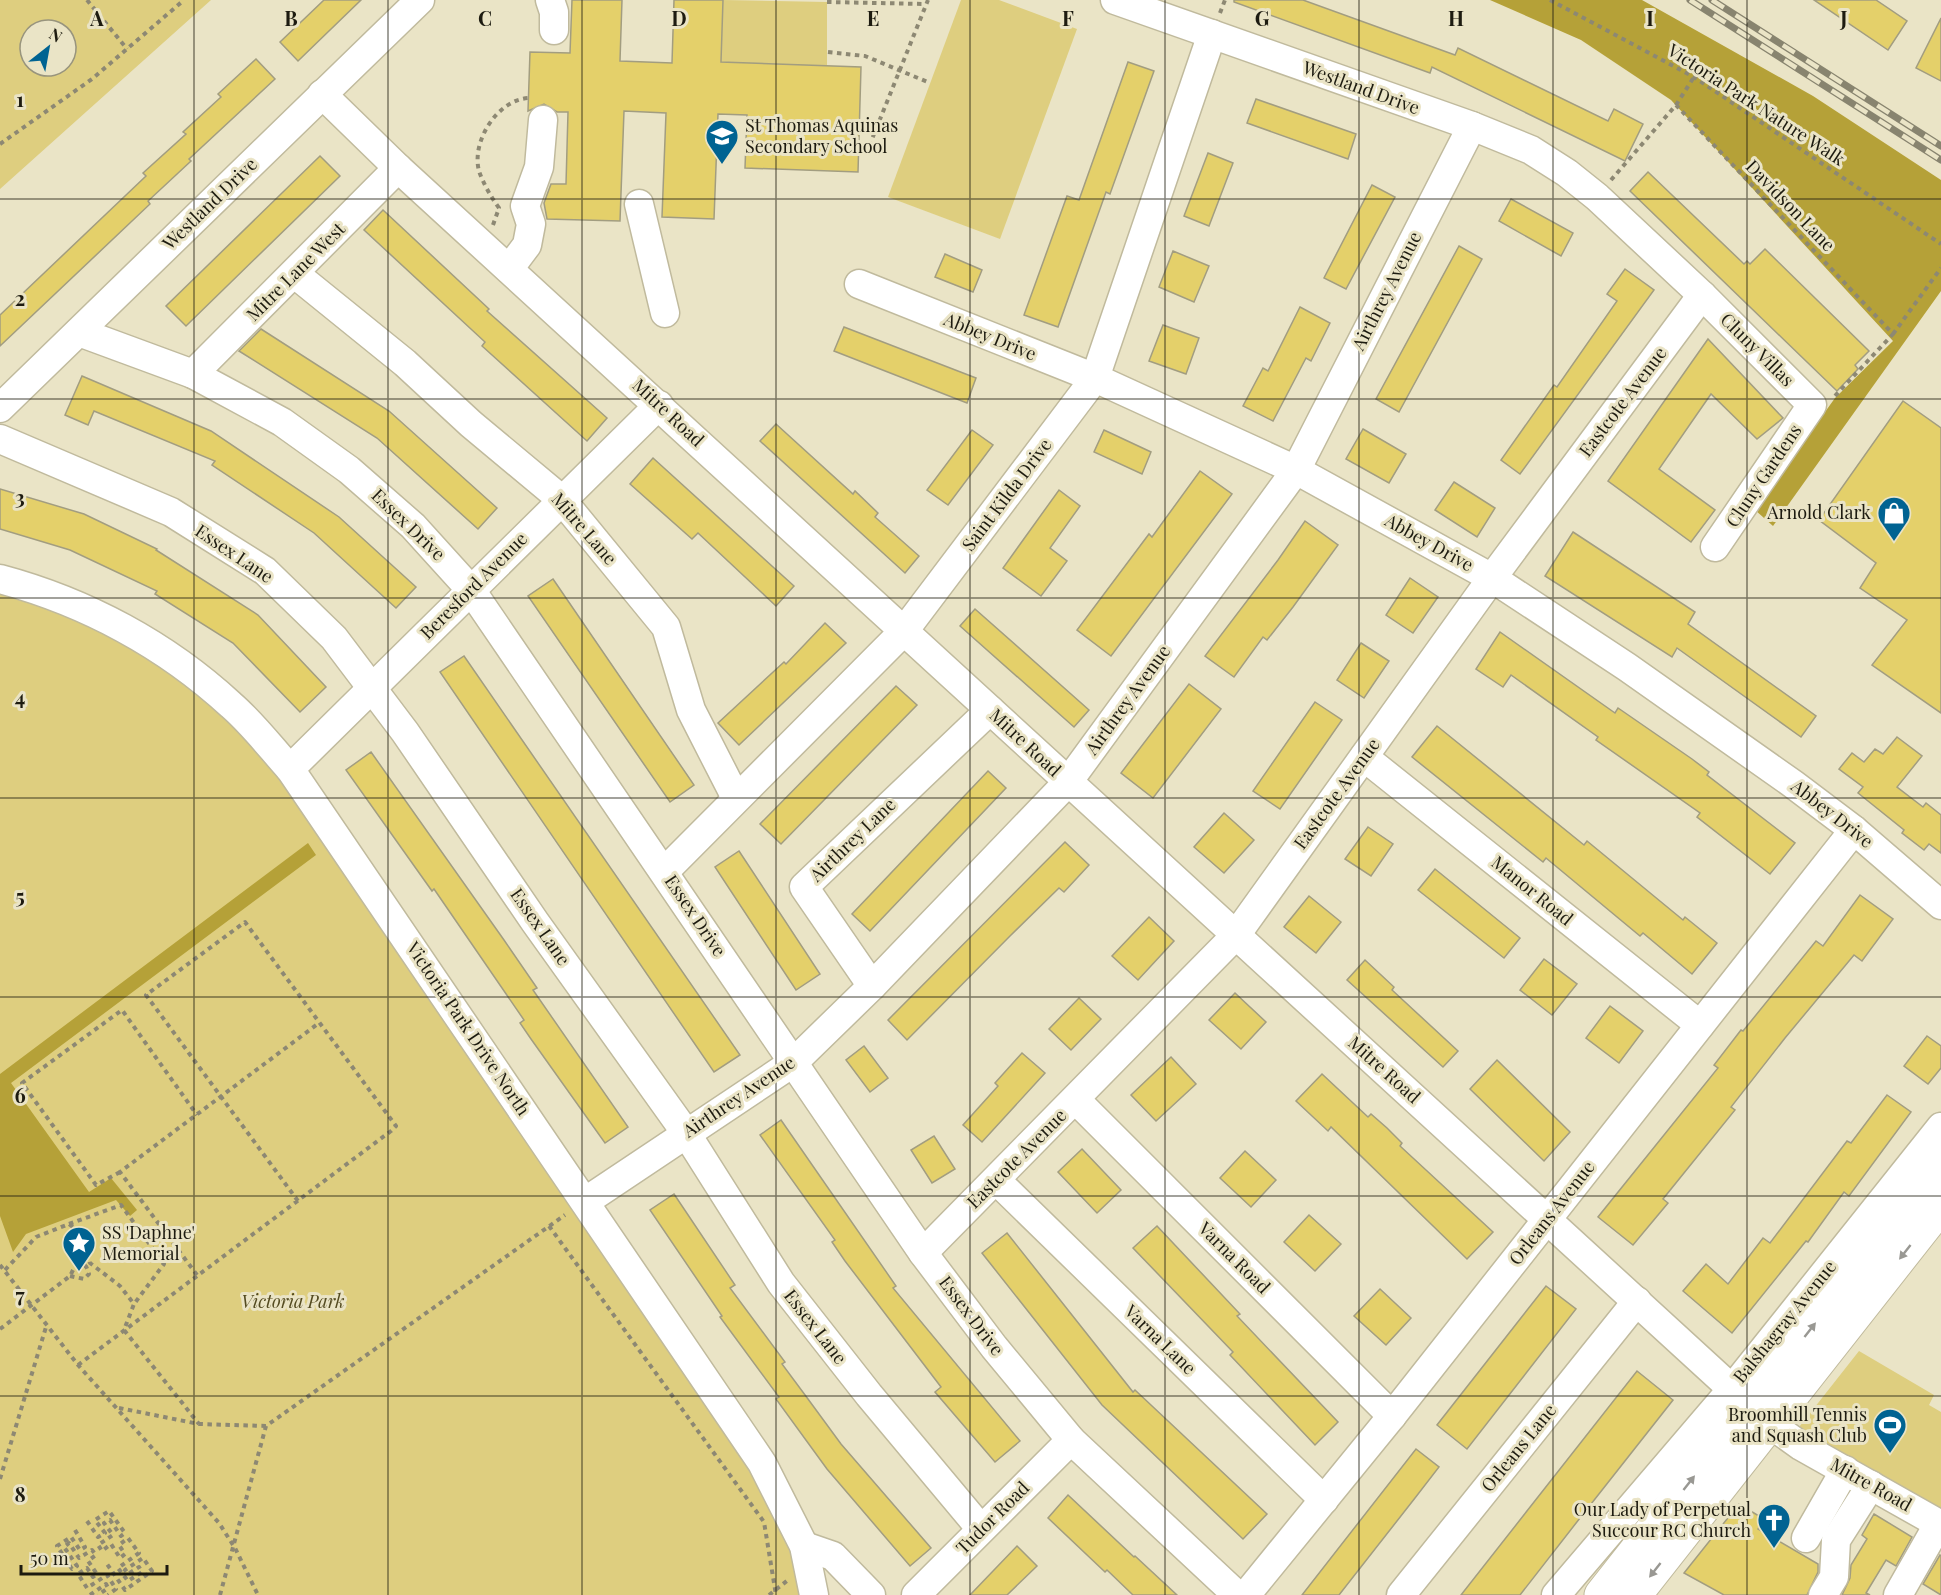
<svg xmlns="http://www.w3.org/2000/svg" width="1941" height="1595" font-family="'Playfair Display',serif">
  <rect width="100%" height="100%" fill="#eae4c6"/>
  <g fill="#dece7f" fill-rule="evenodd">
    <path d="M0,0H211L0,189ZM30,30H66V66H30Z"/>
    <path d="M723,0L827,2V66L721,62Z"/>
    <path d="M961,0H999L1077,29L1000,239L888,197Z"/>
    <path d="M0,579L28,587L232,705L804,1546L814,1595H0Z"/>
    <path d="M1859,1351L1934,1395L1929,1405L1941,1412V1512L1796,1431Z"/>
  </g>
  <g fill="#b5a138">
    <path d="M1490,0H1642L1813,96L1941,180V291L1773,526L1755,510L1835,398L1893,341L1671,100L1581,40Z"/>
    <path d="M308,843L316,855L11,1083L89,1192L111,1178L137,1210L130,1216L116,1200L26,1234L13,1252L0,1216V1074Z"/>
  </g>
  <g fill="#e4d06a" stroke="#a29d80" stroke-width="1.5">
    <path d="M324,0H361L298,61L280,42Z"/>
    <path d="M572,0H622L620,61L672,63L674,0H723L721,62L861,67L858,172L745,168L747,115L718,114L714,219L662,217L666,113L624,111L620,221L547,219L544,203L551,184H566L568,112H557L544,104L528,111L530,52L570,53Z"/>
    <path d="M1234,0H1303L1455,55L1458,48L1608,121L1614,109L1643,124L1625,161L1432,67L1430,73L1234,2Z"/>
    <path d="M1814,0H1876L1907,21L1888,50Z"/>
    <path d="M1941,18V81L1916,68Z"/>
    <path d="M256,59L275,79L189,159L191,161L148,201L150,204L0,346V315L146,176L143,173L186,134L183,132L221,97L218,94Z"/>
    <path d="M1128,62L1154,71L1110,194L1106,192L1058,327L1024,315L1067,196L1079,200Z"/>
    <path d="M1256,99L1356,134L1348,159L1247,123Z"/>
    <path d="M1208,153L1233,163L1209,226L1184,216Z"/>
    <path d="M320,156L340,176L186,326L166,306Z"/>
    <path d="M1648,172L1744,264L1747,261L1750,264L1765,249L1869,351L1855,365L1858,369L1837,391L1630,191Z"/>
    <path d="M1372,185L1395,197L1346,289L1324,278Z"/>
    <path d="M1511,199L1573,233L1561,256L1499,221Z"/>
    <path d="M383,210L489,309L487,311L607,418L587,441L482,346L485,342L364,230Z"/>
    <path d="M1459,246L1482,259L1399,412L1376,399Z"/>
    <path d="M1173,251L1209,266L1194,302L1159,287Z"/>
    <path d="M945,254L982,270L973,292L935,277Z"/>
    <path d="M1625,269L1654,290L1520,474L1501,460L1554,385L1557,387L1617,301L1607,294Z"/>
    <path d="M1300,307L1330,323L1311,361L1306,358L1273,421L1243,406L1263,368L1268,371Z"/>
    <path d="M1163,325L1199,338L1186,374L1149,361Z"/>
    <path d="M844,327L976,378L967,403L834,351Z"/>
    <path d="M261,329L389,411L497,508L478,529L377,438L239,351Z"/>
    <path d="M1708,339L1783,418L1757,439L1711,394L1659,469L1715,510L1691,542L1608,481Z"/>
    <path d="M82,376L211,431L339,517L416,587L396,608L314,533L212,465L215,461L94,411L88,425L65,415Z"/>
    <path d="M1903,401L1941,428V713L1872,665L1907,620L1860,588L1876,563L1819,520Z"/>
    <path d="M776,424L853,494L855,491L878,513L875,517L919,556L905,573L760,441Z"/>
    <path d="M1363,429L1406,454L1389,483L1346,459Z"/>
    <path d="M972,430L993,445L948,505L927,490Z"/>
    <path d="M1104,430L1151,452L1142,474L1094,452Z"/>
    <path d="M653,458L794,586L776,606L698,533L692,539L630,484Z"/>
    <path d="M1200,471L1232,494L1111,656L1077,630L1149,534L1152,537Z"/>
    <path d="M1454,482L1495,508L1477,537L1435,510Z"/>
    <path d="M0,489L84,514L157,549L156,550L258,615L326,687L300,712L233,643L155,594L157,591L70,550L0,529Z"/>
    <path d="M1059,490L1080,506L1050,548L1067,561L1041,596L1003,568Z"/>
    <path d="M1305,521L1338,545L1293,607L1267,640L1263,637L1234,677L1205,656L1278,560Z"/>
    <path d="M1573,532L1695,612L1688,624L1816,716L1801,737L1677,648L1672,657L1545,576Z"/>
    <path d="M1410,578L1438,597L1413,633L1386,615Z"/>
    <path d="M553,579L694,785L670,802L528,596Z"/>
    <path d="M975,609L1089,710L1074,727L960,626Z"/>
    <path d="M825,623L846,643L739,745L718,723L784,662L786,664Z"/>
    <path d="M1500,632L1615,713L1618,708L1692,759L1709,772L1707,775L1795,843L1770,874L1697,817L1700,813L1596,740L1598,737L1511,675L1503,687L1476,669Z"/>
    <path d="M1361,643L1389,661L1364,698L1337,680Z"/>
    <path d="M464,656L740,1055L714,1072L440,672Z"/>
    <path d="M1189,684L1221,709L1153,798L1121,773Z"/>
    <path d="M896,686L917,705L781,844L760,824Z"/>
    <path d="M1315,702L1342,720L1280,809L1253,791Z"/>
    <path d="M1437,726L1584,845L1587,841L1683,920L1685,917L1717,943L1692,974L1643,933L1640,936L1546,858L1543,862L1412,757Z"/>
    <path d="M1897,737L1922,756L1897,787L1923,807L1926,803L1941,815V853L1929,844L1924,850L1902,833L1904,830L1858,793L1863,787L1839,769L1852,753L1864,762L1875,749L1883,754Z"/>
    <path d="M371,752L504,940L537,988L533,990L628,1127L605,1143L531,1039L520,1023L524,1020L434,889L432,891L346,770Z"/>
    <path d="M988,771L1006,788L870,931L852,914Z"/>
    <path d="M1224,813L1254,840L1224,873L1194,847Z"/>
    <path d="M1368,827L1393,844L1371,876L1345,859Z"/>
    <path d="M1065,842L1089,865L1064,892L1059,888L1010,936L907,1040L888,1020Z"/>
    <path d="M739,851L820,974L796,990L715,867Z"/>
    <path d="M1435,869L1520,938L1504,958L1418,890Z"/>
    <path d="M1860,895L1893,919L1862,961L1854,955L1785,1038L1731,1107L1735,1110L1663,1199L1668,1203L1633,1245L1598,1217L1718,1068L1714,1065L1741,1030L1743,1031L1816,941L1823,946Z"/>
    <path d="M1309,896L1341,922L1316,953L1284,927Z"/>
    <path d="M1149,917L1174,941L1138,980L1112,956Z"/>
    <path d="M1544,959L1577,984L1552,1015L1520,990Z"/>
    <path d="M1365,960L1394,987L1392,990L1458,1051L1443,1067L1347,980Z"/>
    <path d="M1235,993L1266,1022L1241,1049L1209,1020Z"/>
    <path d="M1079,998L1101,1019L1071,1050L1049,1029Z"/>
    <path d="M1610,1006L1643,1031L1619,1063L1586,1038Z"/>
    <path d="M1927,1036L1941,1046V1068L1928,1084L1904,1066Z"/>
    <path d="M864,1046L888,1078L870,1092L846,1060Z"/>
    <path d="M1022,1053L1045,1073L982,1142L963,1125L998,1086L995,1083Z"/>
    <path d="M1171,1057L1196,1084L1156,1121L1131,1095Z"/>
    <path d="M1497,1060L1570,1132L1544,1161L1470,1089Z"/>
    <path d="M1322,1074L1368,1117L1371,1114L1387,1128L1402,1143L1400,1146L1493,1232L1467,1259L1331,1127L1328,1131L1296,1101Z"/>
    <path d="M1887,1095L1911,1112L1849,1196L1844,1192L1808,1242L1806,1241L1732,1333L1683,1291L1706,1264L1728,1284L1763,1238L1770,1243L1847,1141L1851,1143Z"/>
    <path d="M781,1120L896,1286L893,1288L1020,1441L995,1462L935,1392L941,1387L845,1261L832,1242L835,1240L760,1135Z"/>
    <path d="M934,1136L955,1169L932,1183L911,1150Z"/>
    <path d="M1082,1149L1121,1190L1097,1213L1058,1172Z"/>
    <path d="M1245,1151L1276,1180L1251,1207L1220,1178Z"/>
    <path d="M674,1194L735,1285L730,1288L785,1362L782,1364L808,1399L841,1444L931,1548L910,1566L827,1469L776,1399L779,1397L720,1317L722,1316L650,1210Z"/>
    <path d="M1309,1215L1341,1244L1315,1271L1284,1242Z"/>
    <path d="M1157,1226L1240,1314L1237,1316L1338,1422L1315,1445L1230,1355L1233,1352L1133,1248Z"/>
    <path d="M1007,1233L1133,1392L1135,1390L1267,1514L1243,1539L1102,1405L982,1253Z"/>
    <path d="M1546,1286L1576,1309L1467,1449L1437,1425Z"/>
    <path d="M1380,1289L1411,1318L1386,1345L1354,1316Z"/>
    <path d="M1637,1371L1673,1400L1580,1518L1520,1595H1461Z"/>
    <path d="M1416,1449L1439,1467L1415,1498L1339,1595H1302Z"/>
    <path d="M1068,1495L1134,1557L1135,1556L1177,1595H1133L1107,1570L1105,1572L1048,1518Z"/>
    <path d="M1739,1504L1764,1519L1758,1529L1818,1564V1572L1807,1595H1724L1684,1573Z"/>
    <path d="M1874,1514L1912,1537L1896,1566L1886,1560L1866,1593L1870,1595H1842L1850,1578L1851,1565L1867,1539L1862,1535Z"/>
    <path d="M1017,1546L1037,1566L1007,1595H970Z"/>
    <path d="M1940,1555L1941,1556V1595L1923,1584Z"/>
  </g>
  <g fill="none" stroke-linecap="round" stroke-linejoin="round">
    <defs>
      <g id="minor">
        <path d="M550,0L554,12V30"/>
        <path d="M1115,0L1472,126L1531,150L1567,173L1597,197L1702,295L1812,405L1715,547"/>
        <path d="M322,94L398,168L1732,1389"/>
        <path d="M639,204L665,313"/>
        <path d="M509,269L527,245L531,224L525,206L539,167L543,120"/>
        <path d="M295,274L405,363L471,424L561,499L666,627L691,710L736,798"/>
        <path d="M859,284L1095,378L1296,470L1492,578L1627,667L1793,784L1854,830L1941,905"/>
        <path d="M79,332L193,374L282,422L349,470L413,526L471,590L923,1253L994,1347L1071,1440L1237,1595"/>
        <path d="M193,374L398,168"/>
        <path d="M0,408L420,0"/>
        <path d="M0,439L171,512L265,571L334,638L405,732L535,922L686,1133L781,1283L869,1395L981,1529"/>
        <path d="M0,579C86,602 166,645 231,705C253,724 271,748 290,769L762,1463L804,1546L814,1595"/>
        <path d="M1364,757L1700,1025"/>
        <path d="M290,769L659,405"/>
        <path d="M665,871L904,631L1095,378L1212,34"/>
        <path d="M872,986L804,887L990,710"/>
        <path d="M1076,1100L1392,1416"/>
        <path d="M996,1180L1324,1500"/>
        <path d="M586,1201L794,1062L872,986L1068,782L1296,470L1472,126"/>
        <path d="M923,1253L1236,935L1492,578L1702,295"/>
        <path d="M1770,1424L1801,1446L1941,1525"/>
        <path d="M1806,1538L1845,1470"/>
        <path d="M804,1546L833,1556L871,1595"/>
        <path d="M916,1595L1071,1440"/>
        <path d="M1246,1595L1392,1416L1854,830"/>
        <path d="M1401,1595L1637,1301"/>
        <path d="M1556,1595L1732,1389L1941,1127"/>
        <path d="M1823,1595L1834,1577L1836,1540L1871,1485"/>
        <path d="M1898,1595L1939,1523"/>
      </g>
      <g id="major">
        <path d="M1601,1595L1941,1164"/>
        <path d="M1635,1595L1941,1206"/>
      </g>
    </defs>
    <use href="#minor" stroke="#c0ba9d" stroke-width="31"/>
    <use href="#major" stroke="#c0ba9d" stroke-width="35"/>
    <g stroke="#8d8873" stroke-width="4" stroke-dasharray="4.5 4.5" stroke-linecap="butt">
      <path d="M87,0L127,49"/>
      <path d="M1550,0L1694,77L1941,244"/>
      <path d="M827,2L926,4"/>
      <path d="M1220,13L1225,0"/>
      <path d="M828,52L865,56L930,83"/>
      <path d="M1676,105L1694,77"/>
      <path d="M0,144L92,79L184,0"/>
      <path d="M866,154L928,0"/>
      <path d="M1611,180L1676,105L1893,334L1833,398"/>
      <path d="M493,225L499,208C491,197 483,183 479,171C471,141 498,99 529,98"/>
      <path d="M1893,334L1941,268"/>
      <path d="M120,1172L96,1185L22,1083L122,1010L197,1115"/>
      <path d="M69,1224L121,1205L164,1264L134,1304"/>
      <path d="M549,1226L764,1522L776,1595"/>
      <path d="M0,1265L78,1365L219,1523L235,1548L258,1595"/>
      <path d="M5,1270L36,1237L69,1224L82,1234L90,1263L120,1286L134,1304L124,1330L199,1424"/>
      <path d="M197,1275L120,1172L319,1023"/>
      <path d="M70,1276L84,1279L89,1274L86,1266L90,1263"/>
      <path d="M0,1329L70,1276L75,1266H86"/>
      <path d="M78,1365L391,1131L396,1126L245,922L146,995L298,1201"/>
      <path d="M119,1408L199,1424L266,1426"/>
      <path d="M0,1479L46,1327"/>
      <path d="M87,1521L98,1537L105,1533L95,1520L109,1511L125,1533L121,1536L110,1520L104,1523L113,1535L98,1545L102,1551L111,1544L120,1558L125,1554L119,1545L128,1538L139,1553L118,1568L128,1581L142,1572L139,1567L128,1574L125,1570L143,1558L152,1571L125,1590L107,1564"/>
      <path d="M75,1530L85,1547L80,1550L71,1537L57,1546L72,1569L77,1566L64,1547L69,1543L79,1558L92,1550L96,1555L88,1561L97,1574L93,1577L87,1568L78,1574L87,1588L107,1575L116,1589L108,1595"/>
      <path d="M90,1595L106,1584L108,1588L98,1595"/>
      <path d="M220,1595L266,1426L565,1215"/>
      <path d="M769,1595L788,1580"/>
    </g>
    <use href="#minor" stroke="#fff" stroke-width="28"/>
    <use href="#major" stroke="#fff" stroke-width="33"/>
    <defs>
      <g id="rail">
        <path d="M1690,0L1941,160"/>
        <path d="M1712,0L1941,146"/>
      </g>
    </defs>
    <use href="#rail" stroke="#88846f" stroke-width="7"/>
    <use href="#rail" stroke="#eae4c6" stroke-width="4.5" stroke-dasharray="14" stroke-linecap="butt"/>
  </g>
  <defs><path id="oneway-solid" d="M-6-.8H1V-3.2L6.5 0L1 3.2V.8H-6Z" transform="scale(1.5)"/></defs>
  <g fill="#999893">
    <use href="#oneway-solid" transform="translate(1905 1252) rotate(128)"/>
    <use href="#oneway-solid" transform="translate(1810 1330) rotate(-52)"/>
    <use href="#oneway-solid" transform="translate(1689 1483) rotate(-52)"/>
    <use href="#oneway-solid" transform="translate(1655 1570) rotate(128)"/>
  </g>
  <path fill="none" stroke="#1d1b10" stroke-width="1.5" stroke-opacity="0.55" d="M194,0V1595M388,0V1595M582,0V1595M776,0V1595M970,0V1595M1165,0V1595M1359,0V1595M1553,0V1595M1747,0V1595M0,199H1941M0,399H1941M0,598H1941M0,798H1941M0,997H1941M0,1196H1941M0,1396H1941"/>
  <defs>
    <symbol id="school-pin" viewBox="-11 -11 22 30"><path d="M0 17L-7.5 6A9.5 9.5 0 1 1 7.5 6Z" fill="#006392" stroke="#eae4c6"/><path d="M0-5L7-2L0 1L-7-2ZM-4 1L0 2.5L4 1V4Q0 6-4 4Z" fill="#fff"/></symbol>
    <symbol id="shop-pin" viewBox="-11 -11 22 30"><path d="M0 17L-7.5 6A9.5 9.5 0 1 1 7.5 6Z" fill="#006392" stroke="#eae4c6"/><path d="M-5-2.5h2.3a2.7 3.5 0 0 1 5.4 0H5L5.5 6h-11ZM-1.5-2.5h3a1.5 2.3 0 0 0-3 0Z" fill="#fff"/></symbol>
    <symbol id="sight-pin" viewBox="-11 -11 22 30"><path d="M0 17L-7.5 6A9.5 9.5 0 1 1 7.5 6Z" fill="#006392" stroke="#eae4c6"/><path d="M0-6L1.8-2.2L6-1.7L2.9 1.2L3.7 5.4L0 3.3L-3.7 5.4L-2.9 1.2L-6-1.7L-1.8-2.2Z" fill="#fff"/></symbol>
    <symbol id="stadium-pin" viewBox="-11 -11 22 30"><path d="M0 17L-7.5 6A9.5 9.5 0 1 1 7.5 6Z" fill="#006392" stroke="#eae4c6"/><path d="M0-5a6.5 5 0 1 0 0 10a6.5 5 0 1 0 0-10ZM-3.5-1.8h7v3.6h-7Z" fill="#fff"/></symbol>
    <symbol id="church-pin" viewBox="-11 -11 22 30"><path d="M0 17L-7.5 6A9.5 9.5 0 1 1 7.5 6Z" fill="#006392" stroke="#eae4c6"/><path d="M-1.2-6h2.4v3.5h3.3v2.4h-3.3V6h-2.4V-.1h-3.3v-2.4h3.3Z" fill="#fff"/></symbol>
  </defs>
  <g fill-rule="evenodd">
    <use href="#school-pin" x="703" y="117" width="38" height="52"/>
    <use href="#shop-pin" x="1875" y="494" width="38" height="52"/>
    <use href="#sight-pin" x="60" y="1224" width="38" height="52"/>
    <use href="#stadium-pin" x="1871" y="1406" width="38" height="52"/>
    <use href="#church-pin" x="1755" y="1501" width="38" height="52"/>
  </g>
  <g text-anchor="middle" stroke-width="6" stroke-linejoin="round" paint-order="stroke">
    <g font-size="18" fill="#1d1b10" stroke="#eae4c6">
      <text transform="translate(1361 88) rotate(20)" y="6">Westland Drive</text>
      <text transform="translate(1756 105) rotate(33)" y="6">Victoria Park Nature Walk</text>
      <text transform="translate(210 204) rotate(-44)" y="6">Westland Drive</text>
      <text transform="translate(1790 206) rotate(46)" y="6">Davidson Lane</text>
      <text transform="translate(296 272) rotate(-45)" y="6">Mitre Lane West</text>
      <text transform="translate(1387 291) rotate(-63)" y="6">Airthrey Avenue</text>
      <text transform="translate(990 337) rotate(22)" y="6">Abbey Drive</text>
      <text transform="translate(1757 350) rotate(45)" y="6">Cluny Villas</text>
      <text transform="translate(1623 402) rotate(-53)" y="6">Eastcote Avenue</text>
      <text transform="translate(668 413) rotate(43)" y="6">Mitre Road</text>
      <text transform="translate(1764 476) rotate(-56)" y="6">Cluny Gardens</text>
      <text transform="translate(1007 495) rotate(-53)" y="6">Saint Kilda Drive</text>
      <text transform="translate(408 525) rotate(44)" y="6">Essex Drive</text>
      <text transform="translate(584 529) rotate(49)" y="6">Mitre Lane</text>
      <text transform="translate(1429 543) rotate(29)" y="6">Abbey Drive</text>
      <text transform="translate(234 554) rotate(34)" y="6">Essex Lane</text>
      <text transform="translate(474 586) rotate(-45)" y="6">Beresford Avenue</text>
      <text transform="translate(1128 700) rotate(-54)" y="6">Airthrey Avenue</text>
      <text transform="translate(1025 743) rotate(43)" y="6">Mitre Road</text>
      <text transform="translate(1337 794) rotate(-54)" y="6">Eastcote Avenue</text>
      <text transform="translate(1832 814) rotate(38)" y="6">Abbey Drive</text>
      <text transform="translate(853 840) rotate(-44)" y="6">Airthrey Lane</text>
      <text transform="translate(1532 891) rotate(39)" y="6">Manor Road</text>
      <text transform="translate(695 916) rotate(56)" y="6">Essex Drive</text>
      <text transform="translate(540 927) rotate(55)" y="6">Essex Lane</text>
      <text transform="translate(468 1029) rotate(56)" y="6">Victoria Park Drive North</text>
      <text transform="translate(1384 1070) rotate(42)" y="6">Mitre Road</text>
      <text transform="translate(739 1097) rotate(-34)" y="6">Airthrey Avenue</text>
      <text transform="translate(1017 1159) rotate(-45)" y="6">Eastcote Avenue</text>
      <text transform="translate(1552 1213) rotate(-52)" y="6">Orleans Avenue</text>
      <text transform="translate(1234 1258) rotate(45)" y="6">Varna Road</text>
      <text transform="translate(971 1316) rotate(53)" y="6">Essex Drive</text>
      <text transform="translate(1785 1322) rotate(-51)" y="6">Balshagray Avenue</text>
      <text transform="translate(815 1327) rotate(52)" y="6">Essex Lane</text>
      <text transform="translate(1160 1340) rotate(44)" y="6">Varna Lane</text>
      <text transform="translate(1519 1448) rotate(-51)" y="6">Orleans Lane</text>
      <text transform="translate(1871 1485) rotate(29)" y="6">Mitre Road</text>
      <text transform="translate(993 1518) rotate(-45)" y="6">Tudor Road</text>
    </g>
    <g font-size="18" fill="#1d1b10" stroke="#eae4c6" text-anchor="end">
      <text x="745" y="132" text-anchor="start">St Thomas Aquinas<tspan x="745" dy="21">Secondary School</tspan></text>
      <text x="1871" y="519">Arnold Clark</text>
      <text x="102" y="1239" text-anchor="start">SS 'Daphne'<tspan x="102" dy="21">Memorial</tspan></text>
      <text x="1867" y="1421">Broomhill Tennis<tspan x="1867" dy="21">and Squash Club</tspan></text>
      <text x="1751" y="1516">Our Lady of Perpetual<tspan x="1751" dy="21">Succour RC Church</tspan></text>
    </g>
    <g font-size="18" font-style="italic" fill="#544b21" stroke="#eae4c6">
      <text x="293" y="1308">Victoria Park</text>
    </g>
  </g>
  <g font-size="20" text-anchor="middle" font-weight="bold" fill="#1d1b10" stroke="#eae4c6" stroke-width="6" stroke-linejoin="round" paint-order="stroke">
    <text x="97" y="26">A</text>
    <text x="291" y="26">B</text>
    <text x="485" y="26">C</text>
    <text x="679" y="26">D</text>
    <text x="873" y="26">E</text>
    <text x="1068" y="26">F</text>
    <text x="1262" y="26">G</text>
    <text x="1456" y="26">H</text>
    <text x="1650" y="26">I</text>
    <text x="1844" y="26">J</text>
    <text x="20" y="107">1</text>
    <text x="20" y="306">2</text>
    <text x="20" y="505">3</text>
    <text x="20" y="705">4</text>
    <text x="20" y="904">5</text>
    <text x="20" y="1103">6</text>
    <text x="20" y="1303">7</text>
    <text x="20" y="1502">8</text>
  </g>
  <g transform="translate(48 48) rotate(31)"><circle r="28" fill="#eae4c6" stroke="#98947d" stroke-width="1.5"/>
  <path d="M0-4.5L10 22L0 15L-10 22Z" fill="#006392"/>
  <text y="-9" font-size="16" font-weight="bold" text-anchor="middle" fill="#1d1b10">N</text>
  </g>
  <path d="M21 1565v9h146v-9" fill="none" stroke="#1d1b10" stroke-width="3"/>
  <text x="30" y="1565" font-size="18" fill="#1d1b10" stroke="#eae4c6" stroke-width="4.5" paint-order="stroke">50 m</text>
</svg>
